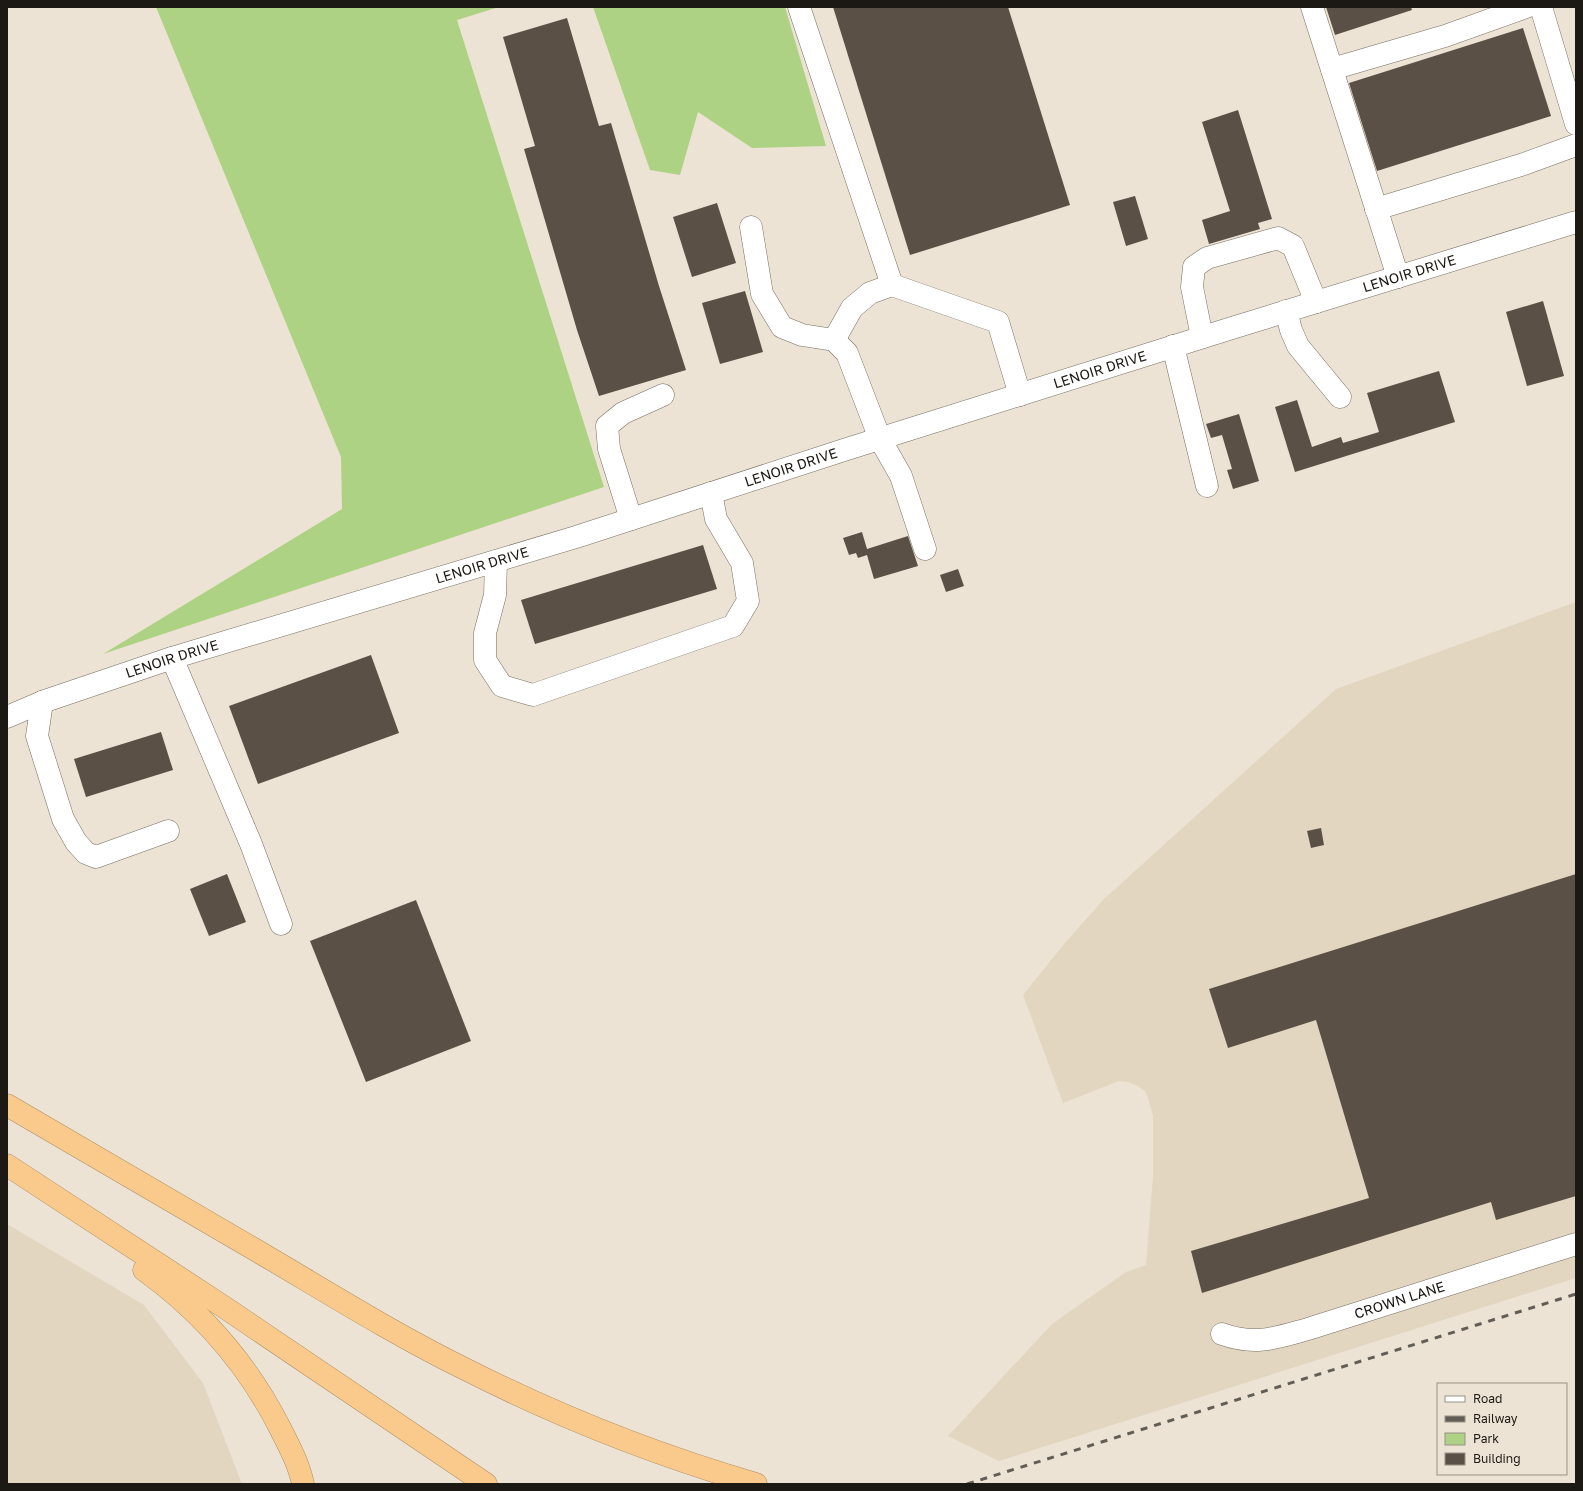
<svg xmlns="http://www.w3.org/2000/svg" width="1583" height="1491" font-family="'Golos Text',sans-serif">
  <rect width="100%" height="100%" fill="#ece3d4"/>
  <g fill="#e3d6c1">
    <path d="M1576,602V1278L999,1461L948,1436L1052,1324L1126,1272L1146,1265L1153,1176V1116L1148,1098L1145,1091L1138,1086L1128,1082L1119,1081L1063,1103L1023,995L1064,944L1104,899L1336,689Z"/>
    <path d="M7,1224L144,1305L203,1383L242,1484H7Z"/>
  </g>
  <g fill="#aed283">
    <path d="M156,7H499L457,20L604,487L103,654L342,509L341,457Z"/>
    <path d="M593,7H785L826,146L752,148L698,112L680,175L650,170Z"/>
  </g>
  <g fill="#5b5046">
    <path d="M833,7H1008L1070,205L910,255Z"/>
    <path d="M1326,7H1411L1412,10L1335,35Z"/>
    <path d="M567,18L599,126L611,123L659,286L686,370L599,396L577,330L524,149L535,146L503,37Z"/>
    <path d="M1523,28L1551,116L1377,171L1349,83Z"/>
    <path d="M1238,110L1272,219L1258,223L1260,229L1209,244L1202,220L1230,211L1202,122Z"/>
    <path d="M1135,196L1148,239L1126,246L1113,202Z"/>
    <path d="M717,203L736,263L692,277L673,217Z"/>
    <path d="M745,291L763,352L720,364L702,303Z"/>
    <path d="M1543,301L1564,376L1527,386L1506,312Z"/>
    <path d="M1439,371L1455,422L1295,472L1275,407L1297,400L1312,447L1341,437L1343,443L1379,432L1367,393Z"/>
    <path d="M1239,414L1259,481L1233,489L1227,470L1232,469L1222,435L1211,438L1206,424Z"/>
    <path d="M862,532L867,549L908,536L918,566L874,579L867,555L858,558L856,553L849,555L843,538Z"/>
    <path d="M703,545L717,589L535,644L521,600Z"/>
    <path d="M958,569L964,586L946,592L940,575Z"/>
    <path d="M371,655L399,733L258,784L229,706Z"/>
    <path d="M161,732L173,770L86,797L74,759Z"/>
    <path d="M1321,828L1324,845L1311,848L1307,831Z"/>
    <path d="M227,874L246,922L209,936L190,889Z"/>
    <path d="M1576,874V1196L1496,1220L1491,1202L1202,1293L1191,1251L1369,1198L1316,1020L1228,1048L1209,989Z"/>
    <path d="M416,900L471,1041L366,1082L310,941Z"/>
  </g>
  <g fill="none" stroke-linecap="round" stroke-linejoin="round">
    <defs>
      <g id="minor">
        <path d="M799,7L892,285L998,322L1020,395"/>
        <path d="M1312,7L1398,277"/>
        <path d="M1541,7L1576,124"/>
        <path d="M1332,69L1445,36L1526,7"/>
        <path d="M1376,209L1524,164L1576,145"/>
        <path d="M751,227L762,294L782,327L802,335L834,340L847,353L880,439L901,476L925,549"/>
        <path d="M1286,311L1291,330L1298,346L1340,397"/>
        <path d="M1202,337L1192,287L1194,267L1207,258L1278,238L1293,246L1316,302"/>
        <path d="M834,340L852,308L870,293L892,285"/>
        <path d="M1173,346L1207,486"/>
        <path d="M631,519L609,449L607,426L623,413L663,395"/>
        <path d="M496,561L495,595L485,633V660L502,686L533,695L733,626L748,601L742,563L716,519L711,493"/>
        <path d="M172,658L251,844L281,924"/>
        <path d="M42,702L37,736L63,819L76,842L86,853L96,857L168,831"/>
        <path id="s1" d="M7,717L42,702L172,658L576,537L847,449L1232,328L1576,222"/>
        <path id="s2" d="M1222,1334C1256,1346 1275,1338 1308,1329L1576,1244"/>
      </g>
      <g id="highway">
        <path d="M7,1105C91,1154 175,1203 259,1252C327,1292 394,1334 465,1369C558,1416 656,1455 756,1484"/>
        <path d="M7,1165L224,1307L486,1484"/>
        <path d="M144,1270C201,1311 248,1365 280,1428C289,1446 299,1464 303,1484"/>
      </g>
    </defs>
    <use href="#minor" stroke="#776f63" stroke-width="23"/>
    <use href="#highway" stroke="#ac8c62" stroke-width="23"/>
    <use href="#minor" stroke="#fff" stroke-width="22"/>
    <use href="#highway" stroke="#faca8d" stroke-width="22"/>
    <path stroke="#635e55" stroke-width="3" stroke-dasharray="7 7" stroke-linecap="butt" d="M967,1484L1576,1294"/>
  </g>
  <g text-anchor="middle" stroke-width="4" stroke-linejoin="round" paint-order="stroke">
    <g font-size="14" fill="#1c1813" stroke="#ece3d4">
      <text dy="5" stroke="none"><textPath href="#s1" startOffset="1471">LENOIR DRIVE</textPath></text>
      <text dy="5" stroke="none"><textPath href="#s1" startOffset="1147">LENOIR DRIVE</textPath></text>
      <text dy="5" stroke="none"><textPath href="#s1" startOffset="823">LENOIR DRIVE</textPath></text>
      <text dy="5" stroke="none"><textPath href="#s1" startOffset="499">LENOIR DRIVE</textPath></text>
      <text dy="5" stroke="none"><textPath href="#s1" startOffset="175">LENOIR DRIVE</textPath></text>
      <text dy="5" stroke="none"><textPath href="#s2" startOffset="184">CROWN LANE</textPath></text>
    </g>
  </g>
  <rect width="1583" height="1491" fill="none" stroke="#1c1813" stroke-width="16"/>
  <rect x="1437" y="1383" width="130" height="92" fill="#ece3d4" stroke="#999287"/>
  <rect x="1445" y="1396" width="20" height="6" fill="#ffffff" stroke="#999287"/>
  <text x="1473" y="1403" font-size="12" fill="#1c1813">Road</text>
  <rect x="1445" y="1416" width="20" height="6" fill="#635e55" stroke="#999287"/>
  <text x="1473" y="1423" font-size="12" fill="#1c1813">Railway</text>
  <rect x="1445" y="1433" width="20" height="12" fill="#aed283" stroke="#999287"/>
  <text x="1473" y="1443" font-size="12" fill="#1c1813">Park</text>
  <rect x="1445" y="1453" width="20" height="12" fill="#5b5046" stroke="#999287"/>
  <text x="1473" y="1463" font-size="12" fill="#1c1813">Building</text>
</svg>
